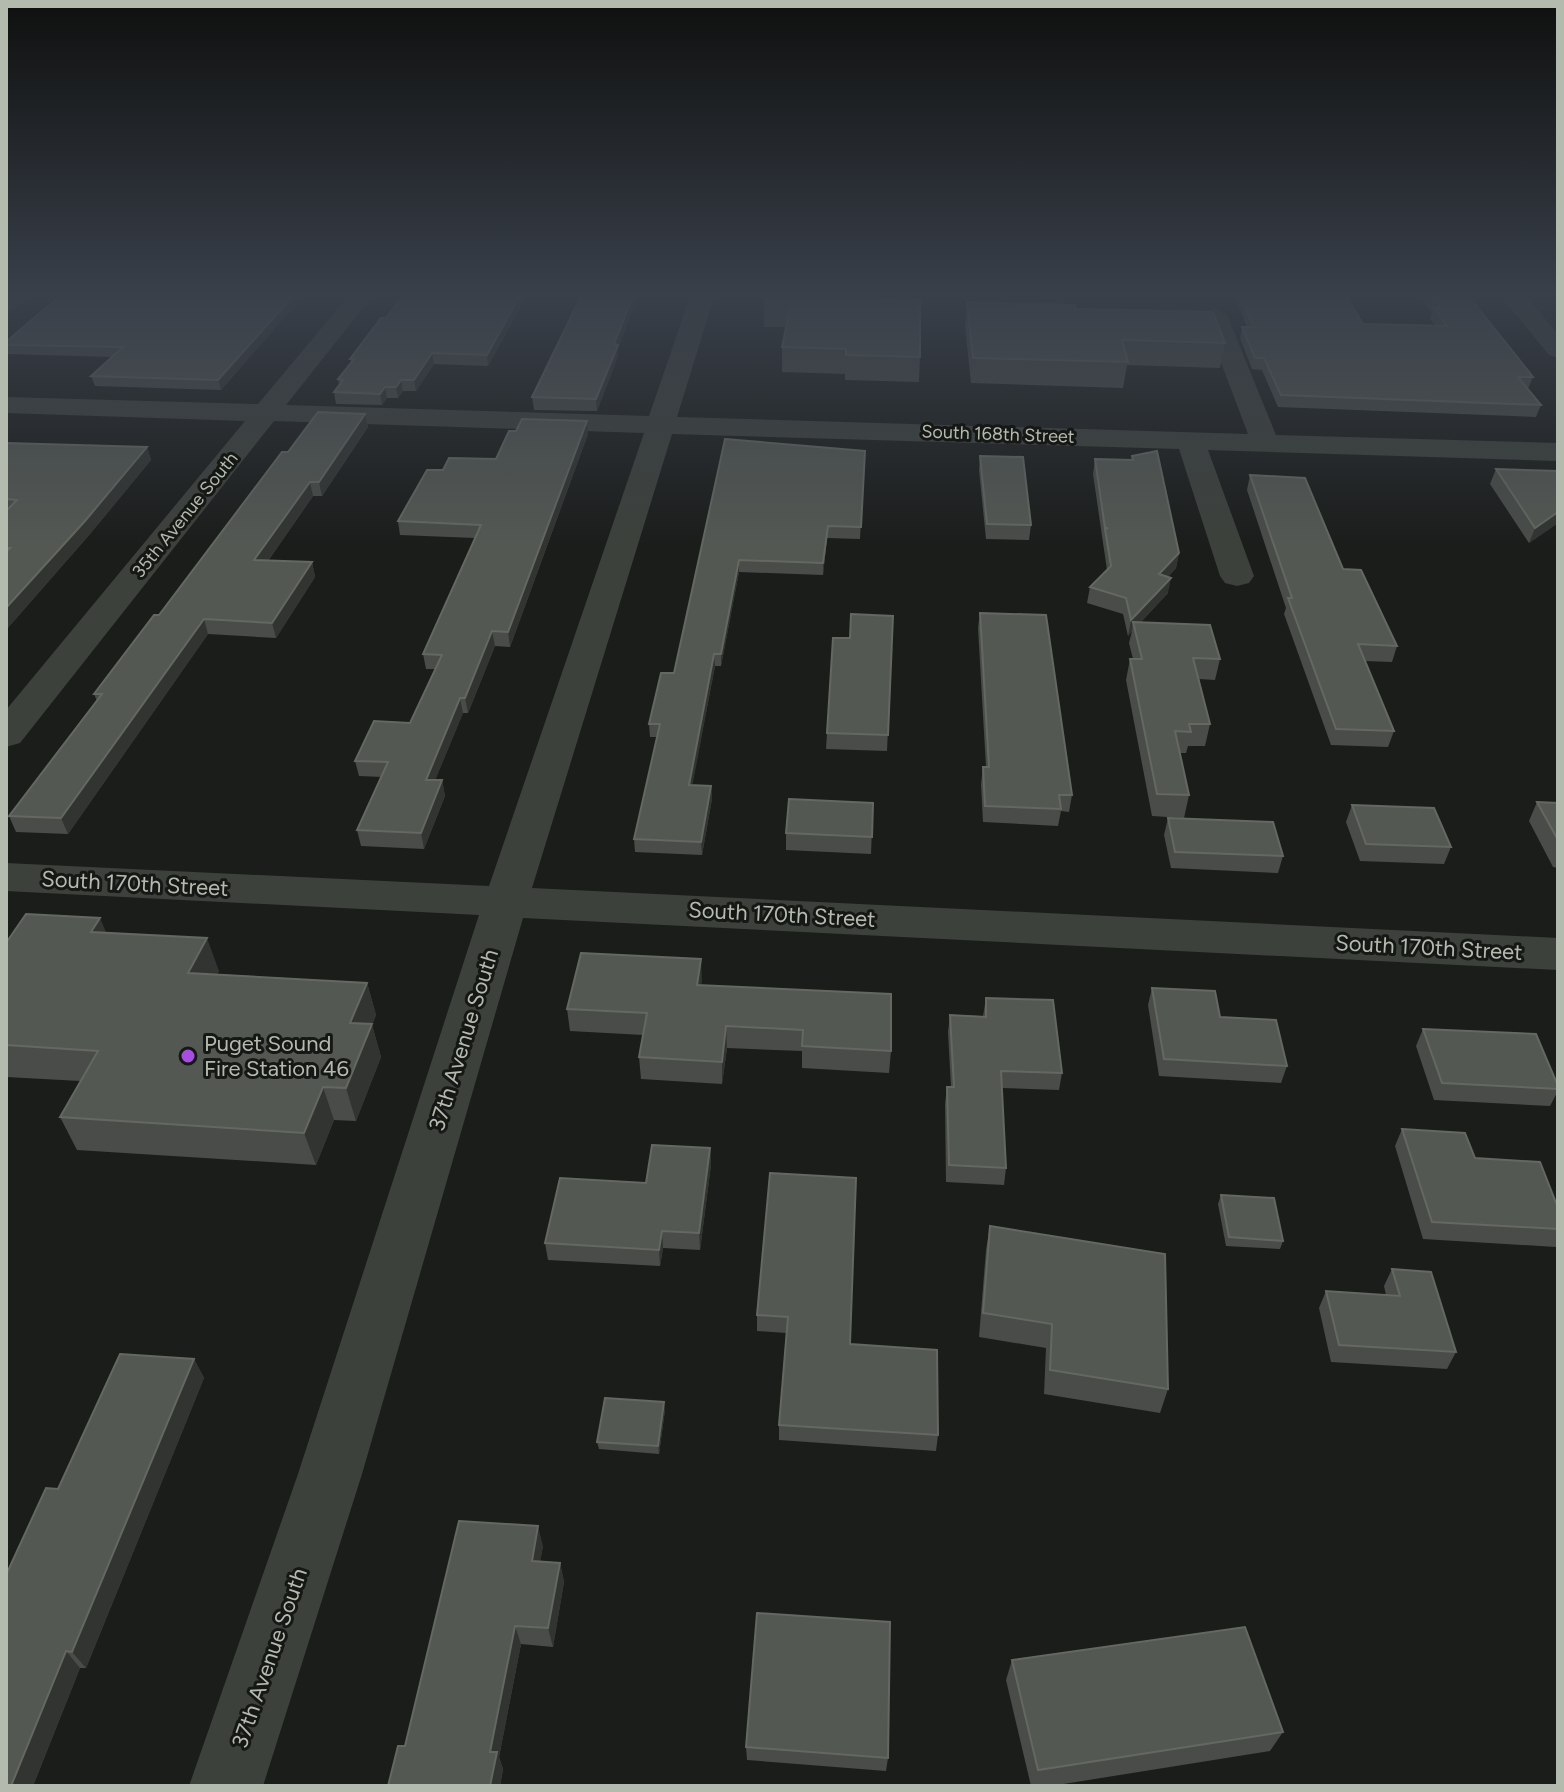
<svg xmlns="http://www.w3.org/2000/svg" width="1564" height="1792" font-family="Figtree,sans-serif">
  <rect width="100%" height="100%" fill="#1b1d1b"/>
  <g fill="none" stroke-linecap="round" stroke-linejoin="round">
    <g fill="#3d413c" fill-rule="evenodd">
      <path d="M6,294H31L14,309L6,311Z"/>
      <path d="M350,294H374L286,405L649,416L691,294H715L677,417L1248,434L1203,315L1215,308L1227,315L1276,435L1558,443V461L1208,450L1254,576L1249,583L1237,586L1225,583L1220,576L1179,449L672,434L532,888L1558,938V970L523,918L362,1474L263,1786H189L298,1474L479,915L6,891V863L489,886L644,433L274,421L20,743L6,747V710L245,421L6,413V397L258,404Z"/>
      <path d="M1499,294H1524L1558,334V358L1549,355Z"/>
    </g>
  </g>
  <g fill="#494c48">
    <path d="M305,294L221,390L95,386L91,376L112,357L6,354V342Z"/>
    <path d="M528,294L488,366L434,364L416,391H403L398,398H387L382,405L336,404L334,392L339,385L338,379L351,363L350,359L386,318Z"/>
    <path d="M1234,294H1345L1363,324L1436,326L1430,319L1432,312L1419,294H1467L1533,377L1528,389L1541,405L1536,417L1278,407L1262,370L1252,369L1240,338L1242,327H1247Z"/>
    <path d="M876,299L920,357L919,382L845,380V374L782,372V347L786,327H764V302Z"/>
    <path d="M967,302L1076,309L1225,343L1220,368L1127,365L1123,388L971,383L965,326Z"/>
    <path d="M618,349V356L597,411L534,410L532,397Z"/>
    <path d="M365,414L368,427L322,496H313L268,561L312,562L315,577L276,638L208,634L68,834L16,832L9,816L97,701L94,694L159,615L288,452Z"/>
    <path d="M587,421L588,434L510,647L495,646L468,713H463L435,780H442L445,796L424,849L361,846L357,830L382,777L359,776L355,761L410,723L435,669H426L423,654L475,538L400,535L398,521L443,470L496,459L516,431Z"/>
    <path d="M725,439L865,451L860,539L827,538L823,575L739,572L721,666H715L692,785L711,786L712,799L702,855L635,852L634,839L657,737H650L649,724L674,673Z"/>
    <path d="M6,443L147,447L151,460L90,534L6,630Z"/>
    <path d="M980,456L1031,525L1029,540L986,539L979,470Z"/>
    <path d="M1132,456L1179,553L1176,568L1168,577V593L1140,623L1220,659L1215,680L1199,679L1210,724L1205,746H1188L1186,753H1180L1189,795L1184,818L1152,816L1126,680L1130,659H1133L1129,643L1132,631L1128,636L1123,614L1087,603L1090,587L1107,570L1093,474L1095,459L1132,460Z"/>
    <path d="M1496,469L1558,471V523L1529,543L1490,484Z"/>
    <path d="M1250,475L1343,569L1397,646L1392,662L1365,661L1394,731L1388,747L1331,745L1284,614L1286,608L1247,490Z"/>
    <path d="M980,613L1072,795L1069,812L1061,811L1058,826L983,822L981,784L983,767H986L978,628Z"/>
    <path d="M893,616L887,751L826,749L827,733L850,638Z"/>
    <path d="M1537,802L1558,803V868L1553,867L1529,821Z"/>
    <path d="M873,803L871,854L786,850V833Z"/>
    <path d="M1352,805L1451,847L1444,864L1360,861L1346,822Z"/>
    <path d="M1168,818L1283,856L1278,873L1171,868L1164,835Z"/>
    <path d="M106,932L219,971L217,974L367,983L376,1015L372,1025L381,1057L356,1121L334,1120L316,1165L77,1150L60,1117L80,1081L6,1077V943Z"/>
    <path d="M701,959V985L891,1051L889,1073L802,1068V1051L727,1048L722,1084L641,1079L639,1057L643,1035L570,1031L567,1009Z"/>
    <path d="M1152,988L1220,1017L1287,1066L1281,1083L1159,1076L1148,1005Z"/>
    <path d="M986,998L1062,1073L1059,1090L1002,1088L1006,1168L1004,1185L946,1182L945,1104L947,1087H951L948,1032L950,1015L983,1016Z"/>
    <path d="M1423,1029L1558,1086V1091L1550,1106L1434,1100L1416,1046Z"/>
    <path d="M1402,1129L1475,1158L1558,1208V1244L1556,1247L1423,1239L1395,1146Z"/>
    <path d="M710,1148L711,1165L700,1250L663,1248L660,1266L548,1260L545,1243L646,1183Z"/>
    <path d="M770,1173L850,1344L938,1435L936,1451L779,1440V1425L786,1333L757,1331V1315Z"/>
    <path d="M1221,1195L1283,1241L1280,1249L1226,1246L1218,1204Z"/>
    <path d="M990,1226L1168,1389L1160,1413L1044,1394L1046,1348L979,1337L986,1250Z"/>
    <path d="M1392,1269L1456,1352L1447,1369L1331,1362L1319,1308L1326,1291L1386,1295L1384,1286Z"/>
    <path d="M194,1359L204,1378L86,1668H80L33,1786H6L58,1489Z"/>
    <path d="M665,1410L659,1454L599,1449L597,1442Z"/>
    <path d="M543,1546L540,1561L560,1563L564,1582L553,1647L521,1644L499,1757L503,1769L500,1786H388L405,1746Z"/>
    <path d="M1012,1660L1283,1732L1270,1751L1051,1786H1031L1006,1680Z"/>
    <path d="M746,1747L888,1758L886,1771L747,1760Z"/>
  </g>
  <g fill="#323431">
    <path d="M295,294H305L221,390L218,380Z"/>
    <path d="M521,294H528L488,366L487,355Z"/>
    <path d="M634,294H639L618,349V356L597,411L596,399L614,344Z"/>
    <path d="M432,353L434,364L416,391L414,380Z"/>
    <path d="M401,380L403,391L398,398L396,387Z"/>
    <path d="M385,387L387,398L382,405L380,394Z"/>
    <path d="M365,414L368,427L322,496L319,482Z"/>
    <path d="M587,421L588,434L510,647L508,632Z"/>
    <path d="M147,447L151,460L90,534L6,630V608Z"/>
    <path d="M310,482L313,496L258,575L254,560Z"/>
    <path d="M1558,512V523L1529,543L1535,528Z"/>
    <path d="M828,526L827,538L823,575V563Z"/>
    <path d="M1179,553L1176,568L1156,590L1159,574Z"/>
    <path d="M739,560V572L721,666V654Z"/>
    <path d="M312,562L315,577L276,638L272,623Z"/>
    <path d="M1171,578L1168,593L1135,628L1133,622L1132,631L1128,636L1131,620Z"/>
    <path d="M204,619L208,634L68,834L61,818Z"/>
    <path d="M492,631L495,646L468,713L465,698Z"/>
    <path d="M714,654L715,666L690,798L689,785Z"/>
    <path d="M460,698L463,713L429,795L426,780Z"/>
    <path d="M442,780L445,796L424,849L421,833Z"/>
    <path d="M711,786L712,799L702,855L701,842Z"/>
    <path d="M100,918L114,951L91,932Z"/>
    <path d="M207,938L219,971L201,1005L188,973Z"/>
    <path d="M701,959L702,981L698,1007L697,985Z"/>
    <path d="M367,983L376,1015L372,1025L381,1057L356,1121L346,1088L350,1023Z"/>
    <path d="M726,1026L727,1048L722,1084V1062Z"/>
    <path d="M323,1087L334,1120L316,1165L304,1133Z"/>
    <path d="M710,1148L711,1165L700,1250L699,1233Z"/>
    <path d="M662,1231L663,1248L660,1266L659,1250Z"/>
    <path d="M194,1359L204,1378L86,1668L72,1652Z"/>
    <path d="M664,1402L665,1410L659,1454L658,1446Z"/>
    <path d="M538,1526L543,1546L537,1580L532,1561Z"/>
    <path d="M560,1563L564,1582L553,1647L548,1628Z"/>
    <path d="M515,1626L521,1644L499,1757L503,1769L500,1786H490V1752Z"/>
    <path d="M66,1651L80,1668L33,1786H11Z"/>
  </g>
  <g fill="#545853" stroke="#636861" stroke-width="2">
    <path d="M62,294H295L218,380L91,376L123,347L6,345V342Z"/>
    <path d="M404,294H521L487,355L432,353L414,380H401L396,387H385L380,394L334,392L343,380L338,379L354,359H350L381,318H386Z"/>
    <path d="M582,294H634L614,344L618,345L596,399L532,397Z"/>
    <path d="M766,294H875V299L920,300V357L846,355V349L782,347L791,303L764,302Z"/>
    <path d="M1240,294H1345L1363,324L1447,326L1434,308H1441L1430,294H1467L1533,377H1518L1541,405L1281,395L1264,358H1255L1242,327H1254Z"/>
    <path d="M967,302L1075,305L1076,309L1213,312L1225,343L1122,340L1128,362L973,358Z"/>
    <path d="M318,412L365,414L319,482H310L254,560L312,562L272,623L204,619L61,818L9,816L102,694H94L154,615H159L282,452H288Z"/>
    <path d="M522,419L587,421L508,632L492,631L465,698H460L426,780H442L421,833L357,830L388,762L355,761L374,721L410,723L442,655L423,654L481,525L398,521L427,470H443L449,458L496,459L509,431H516Z"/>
    <path d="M725,439L865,451L861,527L828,526L823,563L739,560L721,654H714L689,785L711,786L701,842L634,839L660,724H649L661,673H674Z"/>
    <path d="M6,443L147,447L85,521L6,608V552L10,548H6V511L17,500L6,499Z"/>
    <path d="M1157,451L1179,553L1159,574L1171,578L1131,620L1126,598L1090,587L1111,566L1105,529L1108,528H1105L1095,459L1133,460L1132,456Z"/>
    <path d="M980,456L1023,457L1031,525L987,524Z"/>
    <path d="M1496,469L1558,471V512L1535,528Z"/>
    <path d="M1250,475L1305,478L1343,569L1361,570L1397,646L1358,644L1394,731L1336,729L1288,598H1292Z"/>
    <path d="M980,613L1046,615L1072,795H1059L1061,809L985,806L983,767H989Z"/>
    <path d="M851,614L893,616L888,735L827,733L833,638H850Z"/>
    <path d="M1133,622L1210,625L1220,659L1193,658L1210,724H1189L1191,732L1175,731L1189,795L1157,794L1130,659H1142Z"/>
    <path d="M789,799L873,803L872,837L786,833Z"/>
    <path d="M1537,802L1558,803V840Z"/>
    <path d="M1352,805L1434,808L1451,847L1366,844Z"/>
    <path d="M1168,818L1273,822L1283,856L1175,852Z"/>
    <path d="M26,914L100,918L91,932L207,938L188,973L367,983L350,1023L372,1024L346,1088L323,1087L304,1133L60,1117L98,1051L6,1045V943Z"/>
    <path d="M581,953L701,959L697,985L891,994V1051L802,1046L803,1030L726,1026L722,1062L639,1057L647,1013L567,1009Z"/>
    <path d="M1152,988L1215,991L1220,1017L1276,1020L1287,1066L1164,1059Z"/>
    <path d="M986,998L1053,1000L1062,1073L1001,1071L1006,1168L949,1165L947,1087H954L950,1015L986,1017Z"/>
    <path d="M1423,1029L1536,1034L1558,1086V1089L1442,1083Z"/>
    <path d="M1402,1129L1465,1133L1475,1158L1540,1162L1558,1208V1229L1432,1222Z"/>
    <path d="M652,1145L710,1148L699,1233L662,1231L659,1250L545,1243L560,1178L646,1183Z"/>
    <path d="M770,1173L856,1178L850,1344L937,1350L938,1435L779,1425L788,1317L757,1315Z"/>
    <path d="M1221,1195L1274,1198L1283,1241L1229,1237Z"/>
    <path d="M990,1226L1165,1254L1168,1389L1050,1370L1052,1324L983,1313Z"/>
    <path d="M1392,1269L1431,1272L1456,1352L1339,1345L1326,1291L1400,1296Z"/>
    <path d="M120,1354L194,1359L72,1652L66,1651L11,1786H6V1575L46,1488L58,1489Z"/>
    <path d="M605,1398L664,1402L658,1446L597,1442Z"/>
    <path d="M459,1521L538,1526L532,1561L560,1563L548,1628L515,1626L490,1752H497L490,1786H388L398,1746H405Z"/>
    <path d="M757,1613L890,1622L888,1758L746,1747Z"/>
    <path d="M1245,1627L1283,1732L1038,1770L1012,1660Z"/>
  </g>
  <linearGradient id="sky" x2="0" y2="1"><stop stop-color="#0f100f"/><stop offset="0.54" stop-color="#39404a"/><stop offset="1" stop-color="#39404a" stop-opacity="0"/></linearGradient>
  <rect width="1564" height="545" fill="url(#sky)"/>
  <circle fill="#a74ee2" stroke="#161816" stroke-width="3" cx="188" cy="1056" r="8"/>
  <g text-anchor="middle" stroke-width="6" stroke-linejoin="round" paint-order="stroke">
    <g font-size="18" fill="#b3bbaf" stroke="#161816">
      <text transform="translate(998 434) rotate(2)" y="6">South 168th Street</text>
      <text transform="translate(185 515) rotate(-51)" y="6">35th Avenue South</text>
    </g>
    <g font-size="22" fill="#b3bbaf" stroke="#161816">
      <text transform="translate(135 883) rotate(3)" y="8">South 170th Street</text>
      <text transform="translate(782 914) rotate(3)" y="8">South 170th Street</text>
      <text transform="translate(1429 947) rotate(3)" y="8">South 170th Street</text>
      <text transform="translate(463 1040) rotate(-73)" y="8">37th Avenue South</text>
      <text transform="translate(269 1658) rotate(-71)" y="8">37th Avenue South</text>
    </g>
    <g font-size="22" fill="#b3bbaf" stroke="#161816" text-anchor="start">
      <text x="204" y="1051">Puget Sound<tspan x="204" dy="25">Fire Station 46</tspan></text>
    </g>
  </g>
  <rect width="1564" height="1792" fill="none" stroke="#b3bbaf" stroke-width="16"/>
</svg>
